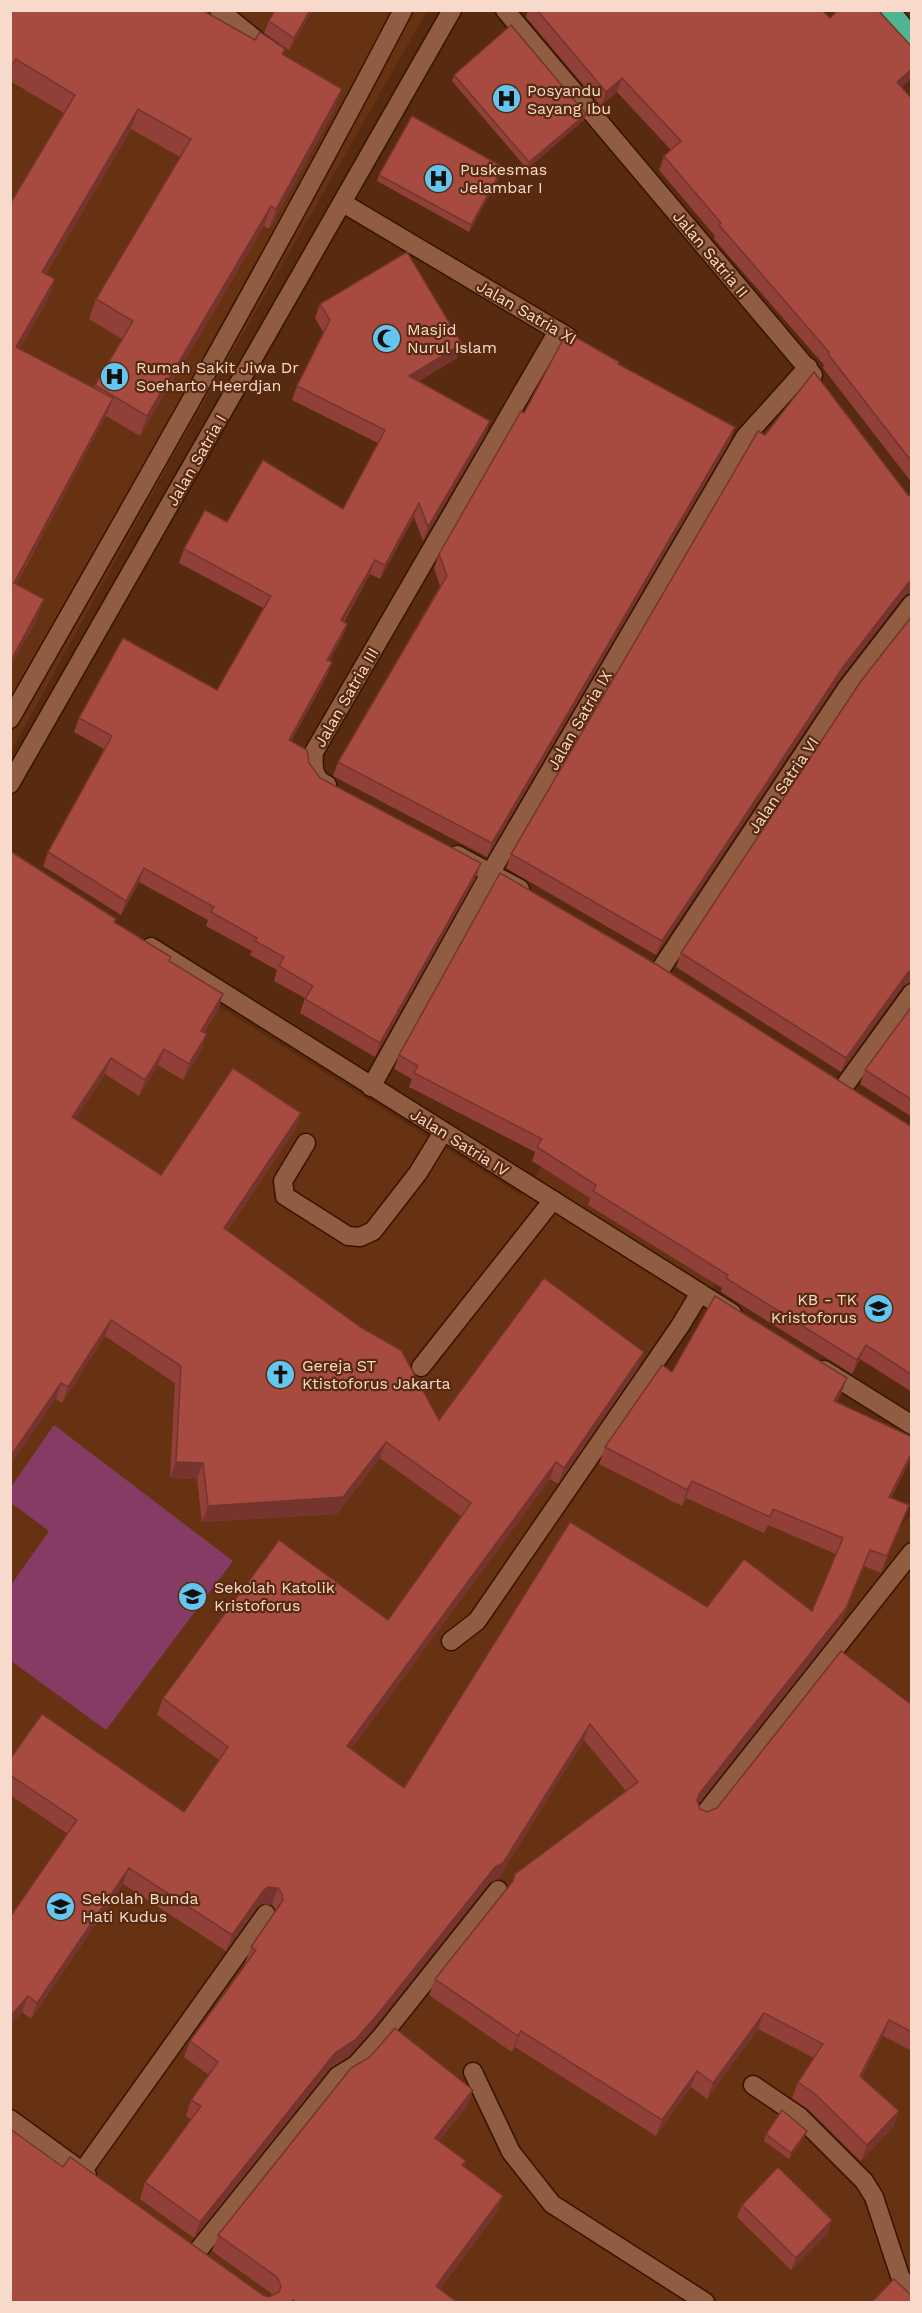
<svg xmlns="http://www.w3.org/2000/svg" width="922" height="2313" font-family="'Work Sans',sans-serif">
  <rect width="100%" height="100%" fill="#582a0f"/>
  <g fill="#673212">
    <path d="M11,11H427L166,469L11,751Z"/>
    <path d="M165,973L521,1195L613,1064L787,1172L614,1440L874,1555L911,1515V2302H11V1198Z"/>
  </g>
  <path fill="#863b64" d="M54,1425L233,1561L106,1730L11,1661V1585L49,1531L11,1503V1487Z"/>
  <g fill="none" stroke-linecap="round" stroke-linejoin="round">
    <defs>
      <g id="minor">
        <path d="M219,10L271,52"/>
        <path d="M505,10L813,375"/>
        <path d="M343,203L568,337"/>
        <path d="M10,719C144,485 278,250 403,10"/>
        <path d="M10,784L452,10"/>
        <path d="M327,785C312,778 313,766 314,752L558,331"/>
        <path d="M457,855L520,889"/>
        <path d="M151,947L732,1313"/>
        <path d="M660,970L847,688L912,604"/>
        <path d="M371,1087L491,872L745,437L808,367"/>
        <path d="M843,1088L912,993"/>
        <path d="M306,1143L283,1181L285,1196L348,1236L360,1237L373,1231L418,1173L443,1132"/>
        <path d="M421,1367L553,1200"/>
        <path d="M824,1370L912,1425"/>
        <path d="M451,1641L477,1621L680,1326L700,1293"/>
        <path d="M702,1817L912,1552"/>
        <path d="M473,2072L511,2152L552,2204L705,2302"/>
        <path d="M753,2085L800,2117L864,2181L874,2197L900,2276L912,2294"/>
        <path d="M10,2119L87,2175"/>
        <path d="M82,2172L266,1914"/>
        <path d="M196,2253L338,2076L356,2065L381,2037L498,1890"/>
      </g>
      <path id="highway" d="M890,10L912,37"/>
    </defs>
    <use href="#minor" stroke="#361402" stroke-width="21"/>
    <use href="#highway" stroke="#361402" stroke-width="21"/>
    <use href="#minor" stroke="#905d43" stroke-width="18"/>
    <use href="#highway" stroke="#4fb492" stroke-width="18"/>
  </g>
  <g fill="#904038" fill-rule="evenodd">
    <path d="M10,10L283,55L335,109L269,229L264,226L140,436L106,416L16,585L37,619L10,668V204L64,113L10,81ZM131,129L180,157L96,299L89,319L122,339L93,388L19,349L48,299L55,279L46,274Z"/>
    <path d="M275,10H313L289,50L264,33L269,21Z"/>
    <path d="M528,10H822L901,87L912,99V483L823,368L824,365L714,239L715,236L659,170L664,156L671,150L617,92L601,106L526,17Z"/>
    <path d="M454,75L586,114L584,120L527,169L452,81Z"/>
    <path d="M503,167L501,174L469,232L377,181L379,175Z"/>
    <path d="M320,304L462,344L457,358L419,381L490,421L485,435L423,541L414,517L380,579L370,574L344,622L347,624L342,638L329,661L327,676L291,741L320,778L481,863L476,877L375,1057L300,1013L305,998L274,981L277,970L250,955L252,951L206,926L208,920L139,882L121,915L43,866L48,852L104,749L74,732L79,718L217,690L263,608L179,563L184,549L227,522L343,509L378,443L292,400L297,386L323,332L315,318Z"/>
    <path d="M618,365L735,427L730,441L487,857L333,776L338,762L440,586L434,568L439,554L524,413Z"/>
    <path d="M765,435L912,496V594L908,593L903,597L838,681L656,955L506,868L511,854Z"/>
    <path d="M10,851L115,923L171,957L169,961L223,994L218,1010L204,1033L201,1051L183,1080L158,1065L139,1096L105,1074L75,1119L161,1175L301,1113L295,1129L228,1230L439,1420L644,1352L638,1368L558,1484L550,1479L351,1749L404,1788L707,1607L812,1611L836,1554L768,1525L764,1533L686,1498L682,1506L599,1464L605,1447L672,1372L847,1378L841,1394L836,1402L912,1437V1456L891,1498L909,1505L881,1573L864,1566L840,1625L698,1804L700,1809L707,1812L717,1808L912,1705V2051L883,2036L862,2077L899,2111L893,2127L861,2161L808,2109L792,2098L798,2082L814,2058L758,2029L707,2099L691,2087L656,2136L515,2047L512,2052L429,1995L435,1979L626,1791L584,1740L498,1879L489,1883L372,2030L349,2056L329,2069L194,2238L140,2199L145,2182L191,2119L186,2116L191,2100L209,2075L184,2057L190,2041L246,1964L245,1963L251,1947L276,1910L272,1905L262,1904L257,1907L226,1951L123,1884L31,2019L22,2012L10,2026V1917L68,1834L10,1795V1759L184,1812L219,1760L157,1715L163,1698L388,1620L462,1517L380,1458L337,1514L202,1522L197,1479L170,1478L175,1383L105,1336L62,1403L56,1399Z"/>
    <path d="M681,953L908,983L903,986L841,1072L676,967Z"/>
    <path d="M912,1006V1117L860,1084L865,1070Z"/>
    <path d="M399,1055L912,1127V1392L860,1359L852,1374L721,1292L722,1288L588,1205L590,1198L532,1161L535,1152L409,1087L412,1079L394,1069Z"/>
    <path d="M473,2090L467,2106L439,2141L466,2161L464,2166L497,2212L440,2289L457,2302H10L63,2167L263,2295L269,2297L272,2296L271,2293L212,2251L218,2235Z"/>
    <path d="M807,2131L804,2137L789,2159L764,2141L766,2134Z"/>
    <path d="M742,2205L828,2233L791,2270L737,2217Z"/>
  </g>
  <g fill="#75342e">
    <path d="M310,10H313L289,50L294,38Z"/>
    <path d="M912,69V78L892,96L897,82Z"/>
    <path d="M622,78L617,92L601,106L606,92Z"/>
    <path d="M342,89L335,109L269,229L276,209Z"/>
    <path d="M138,109L131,129L35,292L42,272Z"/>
    <path d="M586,114L584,120L527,169L529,162Z"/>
    <path d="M503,167L501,174L469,232L471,225Z"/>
    <path d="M271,206L264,226L140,436L147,416Z"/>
    <path d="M55,279L48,299L10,365L16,347Z"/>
    <path d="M462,344L457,358L404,390L409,376Z"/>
    <path d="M113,398L105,418L10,595L14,583Z"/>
    <path d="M490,421L485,435L423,541L428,527Z"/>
    <path d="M735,427L730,441L487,857L492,843Z"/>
    <path d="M419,503L414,517L380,579L385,565Z"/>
    <path d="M375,560L370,574L336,634L341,620Z"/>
    <path d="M912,581V594L908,593L903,597L838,681L656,955L662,941L843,667L908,583Z"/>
    <path d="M44,599L37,619L10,668V662Z"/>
    <path d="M347,624L342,638L322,674L327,660Z"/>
    <path d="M332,662L327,676L284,754L289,740Z"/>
    <path d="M481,863L476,877L375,1057L380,1043Z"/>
    <path d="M144,868L139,882L121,915L126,901Z"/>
    <path d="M912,970V983H908L903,986L841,1072L846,1058L908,972Z"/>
    <path d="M223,994L218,1010L195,1047L201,1031Z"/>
    <path d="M207,1034L201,1051L183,1080L189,1064Z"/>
    <path d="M164,1049L158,1065L139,1096L145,1080Z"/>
    <path d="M111,1058L105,1074L66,1133L72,1117Z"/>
    <path d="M301,1113L295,1129L219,1244L224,1228Z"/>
    <path d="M111,1320L105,1336L62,1403L68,1387Z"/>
    <path d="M866,1345L860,1359L852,1374L857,1360Z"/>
    <path d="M644,1352L638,1368L558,1484L564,1468Z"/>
    <path d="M847,1378L841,1394L828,1417L834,1401Z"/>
    <path d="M61,1383L56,1399L10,1465V1457Z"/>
    <path d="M386,1442L380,1458L337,1514L202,1522L208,1506Z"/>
    <path d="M912,1452V1456L883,1513L889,1497Z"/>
    <path d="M176,1462L203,1463L197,1479L170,1478Z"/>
    <path d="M556,1462L550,1479L341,1763L347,1746Z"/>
    <path d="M692,1481L686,1498L682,1506L687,1490Z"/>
    <path d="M909,1505L903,1521L881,1573L887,1556Z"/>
    <path d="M870,1550L840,1625L693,1810L699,1794Z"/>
    <path d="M590,1724L584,1740L498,1879L489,1883L372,2030L349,2056L329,2069L194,2238L200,2222L335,2053Z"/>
    <path d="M129,1868L123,1884L31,2019L37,2003Z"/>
    <path d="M268,1887L278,1888L272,1905L262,1904L257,1907L226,1951L232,1935L263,1891Z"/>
    <path d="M28,1996L22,2012L10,2026V2017Z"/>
    <path d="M764,2013L758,2029L707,2099L713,2083Z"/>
    <path d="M889,2020L883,2036L854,2092L860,2076Z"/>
    <path d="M521,2031L515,2047L512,2052L518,2036Z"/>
    <path d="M697,2071L691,2087L656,2136L662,2120Z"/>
    <path d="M473,2090L467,2106L429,2154L435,2138Z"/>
    <path d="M899,2111L893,2127L861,2161L867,2145Z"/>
    <path d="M807,2131L804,2137L789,2159L791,2153Z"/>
    <path d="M503,2196L497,2212L430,2302L436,2286Z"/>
    <path d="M832,2220L828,2233L791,2270L796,2258Z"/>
  </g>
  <g fill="#a74b41" stroke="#75342e" stroke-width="1.5">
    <path d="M10,10H202L255,40L260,32L285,49L282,54L342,89L276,209L271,206L147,416L95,385L133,321L96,299L191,139L138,109L42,272L55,279L16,347L113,398L14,583L44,599L10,662V204L75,95L16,59L10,68Z"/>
    <path d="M275,10H310L294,38L269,21Z"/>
    <path d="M537,10H822L830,18L838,10H878L912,47V69L897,82L912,99V462L828,354L829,352L719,225L721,223L664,156L681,141L622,78L606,92Z"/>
    <path d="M511,25L586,114L529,162L454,75Z"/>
    <path d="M412,116L503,167L471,225L379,175Z"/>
    <path d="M407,252L462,344L409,376L490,421L428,527L419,503L385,565L375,560L341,620L347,624L327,660L332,662L289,740L307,750L309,763L320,778L481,863L380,1043L305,999L313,986L279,966L284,957L255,941L257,938L211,912L214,907L144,868L126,901L48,852L112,736L79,718L123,638L217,690L271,596L184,549L205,510L227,522L263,460L343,509L385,430L297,386L330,320L320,304Z"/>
    <path d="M567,332L619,362L618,364L735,427L492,843L338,762L447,576L439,554L521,411L524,413Z"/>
    <path d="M814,372L908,495L912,496V581L908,583L843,667L662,941L511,854L758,431L765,435Z"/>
    <path d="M912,616V970L908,972L846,1058L681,953L861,681Z"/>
    <path d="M10,851L116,919L114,922L171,957L169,961L223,994L201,1031L207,1034L189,1064L164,1049L145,1080L111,1058L72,1117L161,1175L233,1068L301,1113L224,1228L362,1328L401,1350L439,1420L544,1278L644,1352L564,1468L556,1462L347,1746L404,1788L570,1522L707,1607L744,1559L812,1611L843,1538L773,1509L770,1517L692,1481L687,1490L605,1447L662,1365L672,1372L715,1296L847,1378L834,1401L912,1437V1452L889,1497L909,1505L887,1556L870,1550L846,1608L699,1794L697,1800L700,1809L707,1812L717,1808L841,1651L912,1705V2032L889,2020L860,2076L899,2111L867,2145L814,2093L798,2082L823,2044L764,2013L713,2083L697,2071L662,2120L521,2031L518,2036L435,1979L513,1881L515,1874L638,1782L590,1724L503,1863L495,1867L378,2014L355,2040L335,2053L200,2222L145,2182L201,2106L191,2100L218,2062L190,2041L256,1950L251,1947L283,1900L282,1894L278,1888L268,1887L263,1891L232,1935L129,1868L37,2003L28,1996L10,2017V1917L77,1820L10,1775V1759L42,1714L184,1812L228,1747L163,1698L279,1540L388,1620L471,1503L386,1442L343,1497L208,1506L203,1463L176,1462L181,1366L111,1320L68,1387L61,1383L10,1457Z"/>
    <path d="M500,873L659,966L912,1127V1375L866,1345L857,1360L726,1278L728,1275L593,1191L596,1185L537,1147L542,1139L414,1073L418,1066L399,1055Z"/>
    <path d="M912,1006V1100L865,1070Z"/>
    <path d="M395,2028L473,2090L435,2138L466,2161L462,2165L503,2196L436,2286L457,2302H296L293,2300L291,2302H10V2129L63,2167L70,2157L263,2295L269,2297L279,2292L281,2286L277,2277L218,2235L351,2068L370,2057Z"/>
    <path d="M782,2110L807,2131L791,2153L766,2134Z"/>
    <path d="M778,2167L832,2220L796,2258L742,2205Z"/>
    <path d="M894,2279L912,2296V2302H872Z"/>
  </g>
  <defs>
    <symbol id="hospital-disc" viewBox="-11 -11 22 22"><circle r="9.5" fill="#64c5ee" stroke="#582a0f"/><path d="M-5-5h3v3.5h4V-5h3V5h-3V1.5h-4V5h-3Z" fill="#111"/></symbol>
    <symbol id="mosque-disc" viewBox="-11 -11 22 22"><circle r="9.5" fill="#64c5ee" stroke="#582a0f"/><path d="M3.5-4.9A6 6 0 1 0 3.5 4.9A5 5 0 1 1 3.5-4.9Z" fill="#111"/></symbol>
    <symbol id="school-disc" viewBox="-11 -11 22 22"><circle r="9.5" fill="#64c5ee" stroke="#582a0f"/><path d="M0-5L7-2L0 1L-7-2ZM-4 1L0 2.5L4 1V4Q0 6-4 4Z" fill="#111"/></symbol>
    <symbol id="church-disc" viewBox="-11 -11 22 22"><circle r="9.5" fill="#64c5ee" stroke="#582a0f"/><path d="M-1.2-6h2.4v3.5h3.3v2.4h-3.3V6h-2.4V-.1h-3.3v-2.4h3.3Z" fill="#111"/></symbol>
  </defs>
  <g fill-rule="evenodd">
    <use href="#hospital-disc" x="490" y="82" width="33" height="33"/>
    <use href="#hospital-disc" x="422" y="162" width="33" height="33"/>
    <use href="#mosque-disc" x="370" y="322" width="33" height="33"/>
    <use href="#hospital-disc" x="98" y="360" width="33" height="33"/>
    <use href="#school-disc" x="862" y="1292" width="33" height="33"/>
    <use href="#church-disc" x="264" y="1358" width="33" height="33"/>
    <use href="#school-disc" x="176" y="1580" width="33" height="33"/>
    <use href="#school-disc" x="44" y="1890" width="33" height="33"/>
  </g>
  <g text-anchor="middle" stroke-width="4.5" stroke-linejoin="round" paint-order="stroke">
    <g font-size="16" fill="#f7dacb" stroke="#582a0f" text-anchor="start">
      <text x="527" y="96">Posyandu<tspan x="527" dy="18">Sayang Ibu</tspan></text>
      <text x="460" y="175">Puskesmas<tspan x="460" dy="18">Jelambar I</tspan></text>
      <text x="407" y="335">Masjid<tspan x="407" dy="18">Nurul Islam</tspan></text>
      <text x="136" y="373">Rumah Sakit Jiwa Dr<tspan x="136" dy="18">Soeharto Heerdjan</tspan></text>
      <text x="857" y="1305" text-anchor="end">KB - TK<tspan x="857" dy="18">Kristoforus</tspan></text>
      <text x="302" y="1371">Gereja ST<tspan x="302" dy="18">Ktistoforus Jakarta</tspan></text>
      <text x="214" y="1593">Sekolah Katolik<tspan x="214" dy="18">Kristoforus</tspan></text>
      <text x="82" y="1904">Sekolah Bunda<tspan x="82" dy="18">Hati Kudus</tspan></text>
    </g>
    <g font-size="16" fill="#f7dacb" stroke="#582a0f">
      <text transform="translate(711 254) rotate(50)" y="6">Jalan Satria II</text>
      <text transform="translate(527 312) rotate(30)" y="6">Jalan Satria XI</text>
      <text transform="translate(196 460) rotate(-60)" y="6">Jalan Satria I</text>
      <text transform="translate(346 697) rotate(-60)" y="6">Jalan Satria III</text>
      <text transform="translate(579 720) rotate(-60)" y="6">Jalan Satria IX</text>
      <text transform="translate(783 785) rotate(-56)" y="6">Jalan Satria VI</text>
      <text transform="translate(460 1142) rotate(32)" y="6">Jalan Satria IV</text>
    </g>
  </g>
  <rect width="922" height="2313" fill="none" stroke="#f7dacb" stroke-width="24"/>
</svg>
